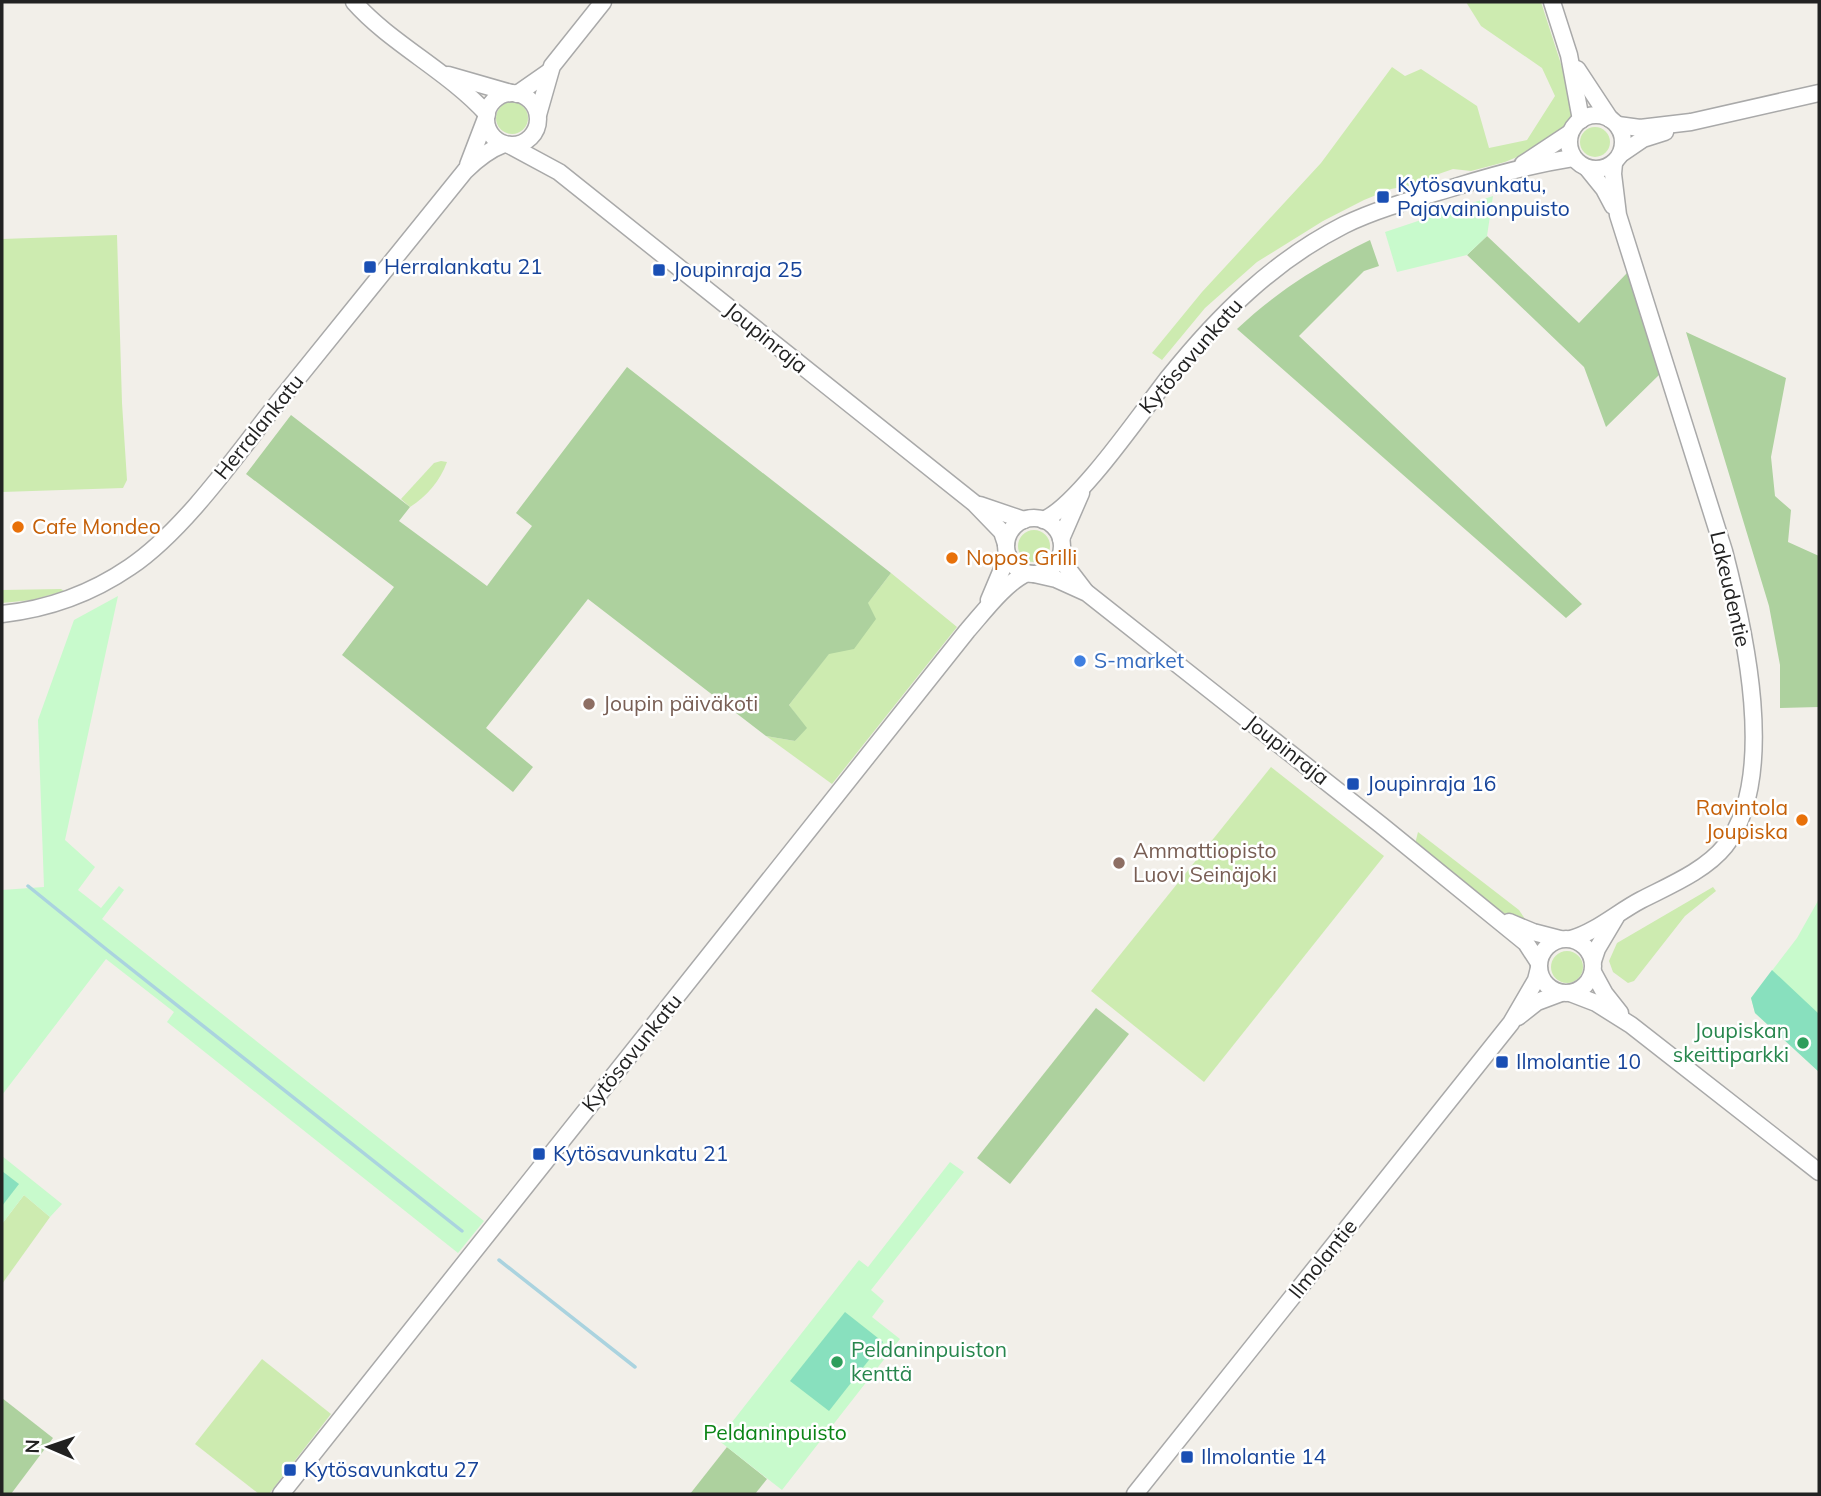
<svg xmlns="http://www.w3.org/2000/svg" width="1821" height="1496" font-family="Mulish,sans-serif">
  <rect width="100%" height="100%" fill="#f2efe9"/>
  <g fill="#cdebb0">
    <path d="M1466,2H1541L1570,92L1572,113L1564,130L1536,149L1505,162L1471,171L1453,169L1430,177L1418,184L1391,189L1364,200L1323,221L1257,262L1205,308L1162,360L1152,353L1202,292L1321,163L1392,67L1405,76L1421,69L1477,106L1489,148L1527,140L1555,96L1542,68L1481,26Z"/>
    <circle cx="512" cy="118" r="16"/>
    <circle cx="1595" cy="142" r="15"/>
    <path d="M117,235L122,403L127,480L123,488L2,492V239Z"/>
    <path d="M441,461L447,462C440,481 427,496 410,507L401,499L434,463Z"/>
    <circle cx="1034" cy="546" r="16"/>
    <path d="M891,573L957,627L832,784L766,736L795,741L806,728L789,705Z"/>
    <path d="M61,589L64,591L32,600L2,603V590Z"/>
    <path d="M1271,767L1384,856L1204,1082L1091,991Z"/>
    <path d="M1418,832L1519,910L1529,925L1500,911L1415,844Z"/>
    <path d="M1713,887L1716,891L1685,916L1634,981L1628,983L1613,972L1609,961L1617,943Z"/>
    <circle cx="1567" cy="967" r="16"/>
    <path d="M24,1195L50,1217L2,1284V1224Z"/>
    <path d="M262,1359L331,1414L269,1494H259L195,1444Z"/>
  </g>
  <g fill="#add19e">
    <path d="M1487,236L1579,323L1627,273L1660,374L1606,427L1584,367L1467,255Z"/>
    <path d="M1370,240L1379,266L1364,271L1299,336L1582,604L1566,618L1237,329C1277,291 1321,264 1370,240Z"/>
    <path d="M1686,332L1786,378L1771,457L1775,496L1791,510L1788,542L1819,556V707L1780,708V665L1769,606Z"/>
    <path d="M627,367L891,573L868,603L876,619L854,649L829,654L789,705L807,728L795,741L766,736L588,599L486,728L533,767L513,792L342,655L394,587L246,474L291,415L410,507L399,521L487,586L532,526L516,513Z"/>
    <path d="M1096,1008L1129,1034L1010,1184L977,1158Z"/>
    <path d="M2,1398L53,1438L11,1494H2Z"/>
    <path d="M727,1447L767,1479L755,1494H690Z"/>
  </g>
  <g fill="#c8facc">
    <path d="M1493,196L1487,236L1467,255L1397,272L1385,232Z"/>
    <path d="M118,596L65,840L95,867L78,890L101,908L119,886L124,890L102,919L484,1221L458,1253L167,1022L174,1012L106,959L2,1095V890L44,887L38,720L74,620Z"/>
    <path d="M1819,899V1072L1755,1013L1751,998L1797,938Z"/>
    <path d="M2,1156L62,1204L50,1217L24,1195L2,1224Z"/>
    <path d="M950,1162L964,1172L871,1290L884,1301L872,1317L900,1339L782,1490L718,1440L859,1260L868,1267Z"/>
  </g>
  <g fill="#88e0be">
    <path d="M1772,970L1819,1014V1072L1755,1013L1751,998Z"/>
    <path d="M2,1171L19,1184L2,1206Z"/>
    <path d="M845,1312L883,1342L829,1411L790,1381Z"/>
  </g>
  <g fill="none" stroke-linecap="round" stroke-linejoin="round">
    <g stroke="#aad3df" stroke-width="3.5">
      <path d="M28,886L106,949L462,1231"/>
      <path d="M499,1260L635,1367"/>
    </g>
    <defs>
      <g id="minor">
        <path d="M354,2C390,43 448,71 487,114"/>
        <path d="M1552,2L1569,55L1581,120"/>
        <path d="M1577,69L1610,119"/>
        <path d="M448,75L511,93"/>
        <circle cx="512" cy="119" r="26"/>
        <path d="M517,94L550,71"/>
        <circle cx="1596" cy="142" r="27"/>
        <path d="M538,115L552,66L603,2"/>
        <path d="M1618,125L1640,128L1691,122L1819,93"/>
        <path d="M509,145L559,172L974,503L1002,532L1006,544"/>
        <path d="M1621,154L1643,139L1665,132"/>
        <path d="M1523,164L1570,133"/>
        <path d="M468,165L486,118"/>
        <path d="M1587,168L1604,189L1613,206"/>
        <path d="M980,505L1024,520"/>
        <circle cx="1034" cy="546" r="28"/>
        <path d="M1043,520C1077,507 1143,410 1169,377C1218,316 1273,261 1344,225C1379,208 1418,198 1455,187C1494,175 1533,164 1573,158"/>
        <path d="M1061,539L1081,493"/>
        <path d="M1059,557L1085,591"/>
        <path d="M1034,574L1056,579L1087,593L1381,825L1526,943L1539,963"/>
        <path d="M989,600L1008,555"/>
        <path d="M2,614C48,609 92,593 130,567C182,532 233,460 272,410C336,330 401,251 465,171C477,159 488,150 504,144"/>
        <path d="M1509,922L1533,932L1560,939"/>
        <circle cx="1566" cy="966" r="27"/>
        <path d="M1571,939C1596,932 1618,912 1641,900C1668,886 1705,871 1725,846C1779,778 1744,628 1724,551L1618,215L1613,174L1614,163"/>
        <path d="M1593,961L1597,949L1616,917"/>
        <path d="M1593,972L1605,994L1620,1013"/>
        <path d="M1570,993L1596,1003L1631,1025L1819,1172"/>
        <path d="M1518,1017L1537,1002L1561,993"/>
        <path d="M281,1494L967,631C983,613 1005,583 1027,573"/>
        <path d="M1135,1494L1511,1023L1536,980L1539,968"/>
      </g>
    </defs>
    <use href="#minor" stroke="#a9a9a9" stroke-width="19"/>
    <use href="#minor" stroke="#fff" stroke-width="16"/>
  </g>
  <g fill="#1a4fb4" stroke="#fff" stroke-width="2.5">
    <rect x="1376" y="190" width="14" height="14" rx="3.5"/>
    <rect x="363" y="260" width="14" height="14" rx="3.5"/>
    <rect x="652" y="263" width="14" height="14" rx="3.5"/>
    <rect x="1346" y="777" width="14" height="14" rx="3.5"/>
    <rect x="1495" y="1055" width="14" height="14" rx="3.5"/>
    <rect x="532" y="1147" width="14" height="14" rx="3.5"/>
    <rect x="1180" y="1450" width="14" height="14" rx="3.5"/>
    <rect x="283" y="1463" width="14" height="14" rx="3.5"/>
  </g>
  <g fill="#e8710a" stroke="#fff" stroke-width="2.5">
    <circle cx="18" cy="527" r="7"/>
    <circle cx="952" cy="558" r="7"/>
    <circle cx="1802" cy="820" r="7"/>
  </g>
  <circle fill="#3f7fe0" stroke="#fff" stroke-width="2.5" cx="1080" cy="661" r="7"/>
  <g fill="#8d6e63" stroke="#fff" stroke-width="2.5">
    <circle cx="589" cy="704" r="7"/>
    <circle cx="1119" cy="863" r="7"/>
  </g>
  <g fill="#2e9e5b" stroke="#fff" stroke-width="2.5">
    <circle cx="1803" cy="1043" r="7"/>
    <circle cx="837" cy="1362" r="7"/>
  </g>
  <g text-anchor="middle" stroke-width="5" stroke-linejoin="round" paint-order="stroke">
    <g font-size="21" fill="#164399" stroke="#fff" text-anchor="start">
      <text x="1397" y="192">Kytösavunkatu,<tspan x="1397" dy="24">Pajavainionpuisto</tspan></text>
      <text x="384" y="274">Herralankatu 21</text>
      <text x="673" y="277">Joupinraja 25</text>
      <text x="1367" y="791">Joupinraja 16</text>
      <text x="1516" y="1069">Ilmolantie 10</text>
      <text x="553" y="1161">Kytösavunkatu 21</text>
      <text x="1201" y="1464">Ilmolantie 14</text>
      <text x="304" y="1477">Kytösavunkatu 27</text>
    </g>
    <g font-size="21" fill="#222" stroke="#fff">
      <text transform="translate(766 338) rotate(39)" y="7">Joupinraja</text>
      <text transform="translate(1191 356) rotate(-49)" y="7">Kytösavunkatu</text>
      <text transform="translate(259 427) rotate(-51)" y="7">Herralankatu</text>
      <text transform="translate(1730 589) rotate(77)" y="7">Lakeudentie</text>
      <text transform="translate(1287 750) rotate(38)" y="7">Joupinraja</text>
      <text transform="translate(632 1053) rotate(-51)" y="7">Kytösavunkatu</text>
      <text transform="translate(1323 1259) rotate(-51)" y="7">Ilmolantie</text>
    </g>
    <g font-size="21" fill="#c56008" stroke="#fff" text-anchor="start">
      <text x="32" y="534">Cafe Mondeo</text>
      <text x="966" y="565">Nopos Grilli</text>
      <text x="1788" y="815" text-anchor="end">Ravintola<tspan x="1788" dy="24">Joupiska</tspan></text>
    </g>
    <g font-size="21" fill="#366cbe" stroke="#fff" text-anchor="start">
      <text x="1094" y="668">S-market</text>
    </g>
    <g font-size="21" fill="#785e54" stroke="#fff" text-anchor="start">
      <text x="603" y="711">Joupin päiväkoti</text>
      <text x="1133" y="858">Ammattiopisto<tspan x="1133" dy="24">Luovi Seinäjoki</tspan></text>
    </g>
    <g font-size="21" fill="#27864d" stroke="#fff" text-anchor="end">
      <text x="1789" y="1038">Joupiskan<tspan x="1789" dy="24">skeittiparkki</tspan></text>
      <text x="851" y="1357" text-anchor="start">Peldaninpuiston<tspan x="851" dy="24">kenttä</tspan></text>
    </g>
    <g font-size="21" fill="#0c8416" stroke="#fff">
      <text x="775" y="1440">Peldaninpuisto</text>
    </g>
  </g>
  <rect width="1821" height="1496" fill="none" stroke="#222222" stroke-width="7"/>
  <g transform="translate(49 1447) rotate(272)" stroke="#ffffff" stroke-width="5" paint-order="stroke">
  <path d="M0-5L12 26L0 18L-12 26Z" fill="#222222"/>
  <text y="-10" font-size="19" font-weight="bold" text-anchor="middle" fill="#222222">N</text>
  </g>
</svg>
